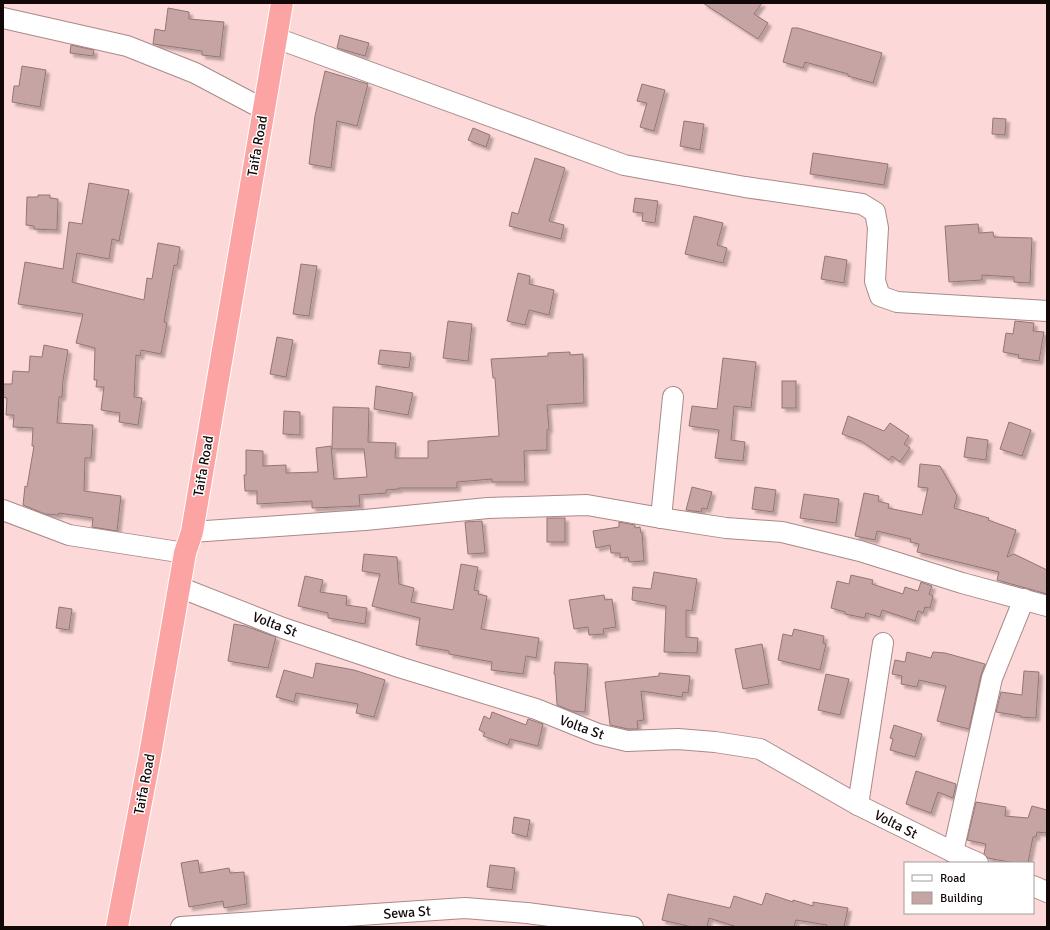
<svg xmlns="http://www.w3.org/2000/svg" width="1050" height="930" font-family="Signika,sans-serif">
  <defs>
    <filter id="shadow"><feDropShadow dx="3.5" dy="3.5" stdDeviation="1" flood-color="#0004"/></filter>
  </defs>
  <rect width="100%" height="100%" fill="#fcd9d8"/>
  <g fill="#c6a4a3" stroke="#947575" filter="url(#shadow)">
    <path d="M703,3H762L754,14L768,23L758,39Z"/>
    <path d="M168,8L189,12V19L224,22L220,57L202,55V51L153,44L155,29L165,31Z"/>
    <path d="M792,28H798L882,53L873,83L848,76V74L805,62L803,68L783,62Z"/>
    <path d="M340,35L369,43L365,56L337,48Z"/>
    <path d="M71,45L94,50L93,56L70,53Z"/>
    <path d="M22,66L46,70L40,107L12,102L14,86H19Z"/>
    <path d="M325,71L368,84L357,126L337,121L331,168L309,164L315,116Z"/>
    <path d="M642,84L665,90L654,131L640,127L647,103L637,101Z"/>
    <path d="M993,118L1006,119L1005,135L992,134Z"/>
    <path d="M684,121L704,124L700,150L680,146Z"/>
    <path d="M473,128L490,135L486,147L468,140Z"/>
    <path d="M813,153L888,164L884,185L810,174Z"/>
    <path d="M535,158L565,168L549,221L564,225L561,239L509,226L512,212L518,214Z"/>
    <path d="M89,183L129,190L119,241L112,239L109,259L77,253L72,282L144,300L147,278L152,279L158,243L180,247L177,266L174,265L164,322L167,323L161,354L141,350L140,356L136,355L134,397L142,398L138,425L119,422L120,413L101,410L104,387H96L97,380H94L95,348L76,343L83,314L18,304L25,262L63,269L69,222L82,224Z"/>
    <path d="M38,195H50V198L58,199L57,230L34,229V226L26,225L27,197H38Z"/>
    <path d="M635,198L658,201L655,223L642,221L643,213L633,212Z"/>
    <path d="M694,216L723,223L717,245L727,248L723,263L685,254Z"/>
    <path d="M978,224L979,233L993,232L994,237L1032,238L1030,283L1014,282V277L982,275V280L949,282L945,226Z"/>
    <path d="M825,256L847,260L844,283L821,279Z"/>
    <path d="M301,264L317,266L309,316L293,314Z"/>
    <path d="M518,273L530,276L529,284L554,290L549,315L529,310L525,325L507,321Z"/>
    <path d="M448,321L472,324L468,361L443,358Z"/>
    <path d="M1015,321L1034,323L1033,331L1044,332L1039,361L1018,358L1019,355L1003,352L1006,333L1013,334Z"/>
    <path d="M277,337L293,340L286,377L270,374Z"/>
    <path d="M44,345L68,350L63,380L62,397H59L57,423L93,425L91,458H85L84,491L121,496L117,531L92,527L93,518L59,513L58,515L45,514L23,505L25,486L27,487L34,446H32L33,428L13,427L14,415H6L7,398L3,397V384H12L13,371L29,372L30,356L42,357Z"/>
    <path d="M380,350L411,353L409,368L378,364Z"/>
    <path d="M570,352V355L583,354L584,403L547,405L549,429L547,430V450L524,451L525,482H492V479L457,482V488H399V489L386,490V493L359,495L360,506L312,508V501L257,504V491H245L244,475H246V450L263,451V466L286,465V473L318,472L316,448L331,446L334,479L367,477L364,449H332L333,407L369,408L368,442L396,443L395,458H428V441L499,436L495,378H493L491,359L548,356V353Z"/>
    <path d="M723,358L756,362L751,408L734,406L731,440L745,442L743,461L715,458L719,430L689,426L692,406L717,409Z"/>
    <rect x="782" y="381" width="14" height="27"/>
    <path d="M376,386L413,393L408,415L374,409Z"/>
    <path d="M284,411L300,412V435L283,434Z"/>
    <path d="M848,416L884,431L890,423L909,436L904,444L910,448L900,462L892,456L889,460L861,441L842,434Z"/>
    <path d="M1009,422L1031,430L1022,456L1000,449Z"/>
    <path d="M967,437L988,440L986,460L964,457Z"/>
    <path d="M920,464L940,466L957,496L954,508L989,518L988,520L1016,530L1007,557L1014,554L1047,570V594L997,580L999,572L917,552L919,544L910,542L911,539L877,531L875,540L855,536L864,493L879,496L878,501L889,504L888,508L922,515L928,488L918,487Z"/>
    <path d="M692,487L712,492L707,509L702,508L701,512L686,510Z"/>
    <path d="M755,487L776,490L773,512L752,509Z"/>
    <path d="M804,494L839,499L836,523L800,518Z"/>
    <rect x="547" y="518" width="18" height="24"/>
    <path d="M482,521L485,553L468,554L465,522Z"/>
    <path d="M619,522L635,525V528L640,527L641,533H642L644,561L629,562L628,557L620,558V553H611L610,545L596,548L593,531L619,527Z"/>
    <path d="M364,554L397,557L399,584L414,588L411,602L453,610L461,564L478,567L474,590L479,591L478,594L487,596L481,629L539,638L536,658L526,656L523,674L491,670L492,662L449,654V651L416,645L420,618L372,606L380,574L362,571Z"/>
    <path d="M654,572L697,579L692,611L686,610V637L698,638L697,653L664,652L666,606L632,600L633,587L651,589Z"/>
    <path d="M851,575L873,580L872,584L903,594L905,587L918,591L921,582L932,586L929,594L933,596L930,608L925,607L923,613L918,611L915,621L882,610L880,617L866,613L865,618L845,614V612L831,608L837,581L849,584Z"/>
    <path d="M305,576L323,580L320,592L347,596L346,605L367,608L365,624L328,618V613L298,606Z"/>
    <path d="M604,595L605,600L612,599L616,627L603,629L604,634L589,635L588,627L574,629L569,600Z"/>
    <path d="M59,607L72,609L69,630L56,628Z"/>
    <path d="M234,624L245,626L276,637L268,668L228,661Z"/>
    <path d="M794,629L824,636L823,643L826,644L820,670L778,660L783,634L792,636Z"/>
    <path d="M762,644L769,684L743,689L735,649Z"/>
    <path d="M907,652L931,658L933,652L945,653L985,664L981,675L969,729L937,721L946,686L919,680L917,687L901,684L902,676L892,674L895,660L905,662Z"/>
    <path d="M555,662L588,664L585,712L572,711L557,705L555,674H554Z"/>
    <path d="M316,663L354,670L385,680L374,717L356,713L358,704L296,693L294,702L276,697L284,670L313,678Z"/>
    <path d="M1024,671L1039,672L1036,718L1021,717V716L996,712L1001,692L1022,695Z"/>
    <path d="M659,673L690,676L688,693L683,692L682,697L641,691L644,720L637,721L638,729H628L610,725L605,682L659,676Z"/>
    <path d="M826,674L849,679L840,715L818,710Z"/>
    <path d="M492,712L526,725L528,719L543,724L538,746L510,739L508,745L483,736L485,733L479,730L484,716L490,719Z"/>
    <path d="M894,725L922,734L915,757L890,750L893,739L890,738Z"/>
    <path d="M916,771L956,784L953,798L938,792L931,813L906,804Z"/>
    <path d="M976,802L1006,807L1005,816L1028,818L1032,806L1047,810V833L1037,832L1036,837H1033L1028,863H1014L988,858L984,854L986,844L967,840Z"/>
    <path d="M514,817L530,820L527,837L512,833Z"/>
    <path d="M198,860L200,873L229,868L230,873L244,872L247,904L224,908L223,901L189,907L181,863Z"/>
    <path d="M490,865L515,868L512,890L487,887Z"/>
    <path d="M766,893L793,902V900L813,906V902L848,908L844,927H826L827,925L796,920L794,927H737L709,918L707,927H692L662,920L668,894L730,908L734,896L762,905Z"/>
  </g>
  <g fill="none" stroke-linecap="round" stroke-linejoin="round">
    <defs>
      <g id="minor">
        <path d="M3,18L127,46L195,73L263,109"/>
        <path d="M276,38L624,165L745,187L862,204L875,212L878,228L875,281L880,296L897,302L1047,311"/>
        <path d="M3,510L69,535L185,553"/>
        <path d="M661,518L673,397"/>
        <path d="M192,532L365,520L488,508L587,505L661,518L726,528L782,532L860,551L962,583L1047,606"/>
        <path d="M179,587L283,628L402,668L536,709L598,734L627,741L678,739L715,742L760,749L858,805L953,852L978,863"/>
        <path d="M858,805L883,643"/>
        <path d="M953,852L992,678L1024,599"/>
        <path d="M1033,886L1047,892"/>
        <path d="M181,927L465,908L527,913L633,927"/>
      </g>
      <path id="highway" d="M117,927L150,755L185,553L192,532L282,3"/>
    </defs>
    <use href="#minor" stroke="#a98989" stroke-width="22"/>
    <use href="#highway" stroke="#fff" stroke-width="24"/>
    <use href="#minor" stroke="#fff" stroke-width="20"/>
    <use href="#highway" stroke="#fca3a3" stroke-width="22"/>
  </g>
  <g text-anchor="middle" stroke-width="3" stroke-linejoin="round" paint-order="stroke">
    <g font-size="14" fill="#130808" stroke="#fff">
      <text transform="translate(257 146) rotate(-80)" y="5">Taifa Road</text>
      <text transform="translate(203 466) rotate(-80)" y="5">Taifa Road</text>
      <text transform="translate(275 624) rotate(21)" y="5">Volta St</text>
      <text transform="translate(582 727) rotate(20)" y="5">Volta St</text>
      <text transform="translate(144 784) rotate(-79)" y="5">Taifa Road</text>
      <text transform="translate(896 824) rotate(27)" y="5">Volta St</text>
      <text transform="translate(407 912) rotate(-4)" y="5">Sewa St</text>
    </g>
  </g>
  <rect width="1050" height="930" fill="none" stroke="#130808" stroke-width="8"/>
  <rect x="904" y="862" width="130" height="52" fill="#ffffff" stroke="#a19c9c"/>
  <rect x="912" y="875" width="20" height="6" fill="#ffffff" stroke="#a19c9c"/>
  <text x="940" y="882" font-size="12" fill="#130808">Road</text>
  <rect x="912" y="892" width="20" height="12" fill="#c6a4a3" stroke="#a19c9c"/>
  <text x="940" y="902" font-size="12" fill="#130808">Building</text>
</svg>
